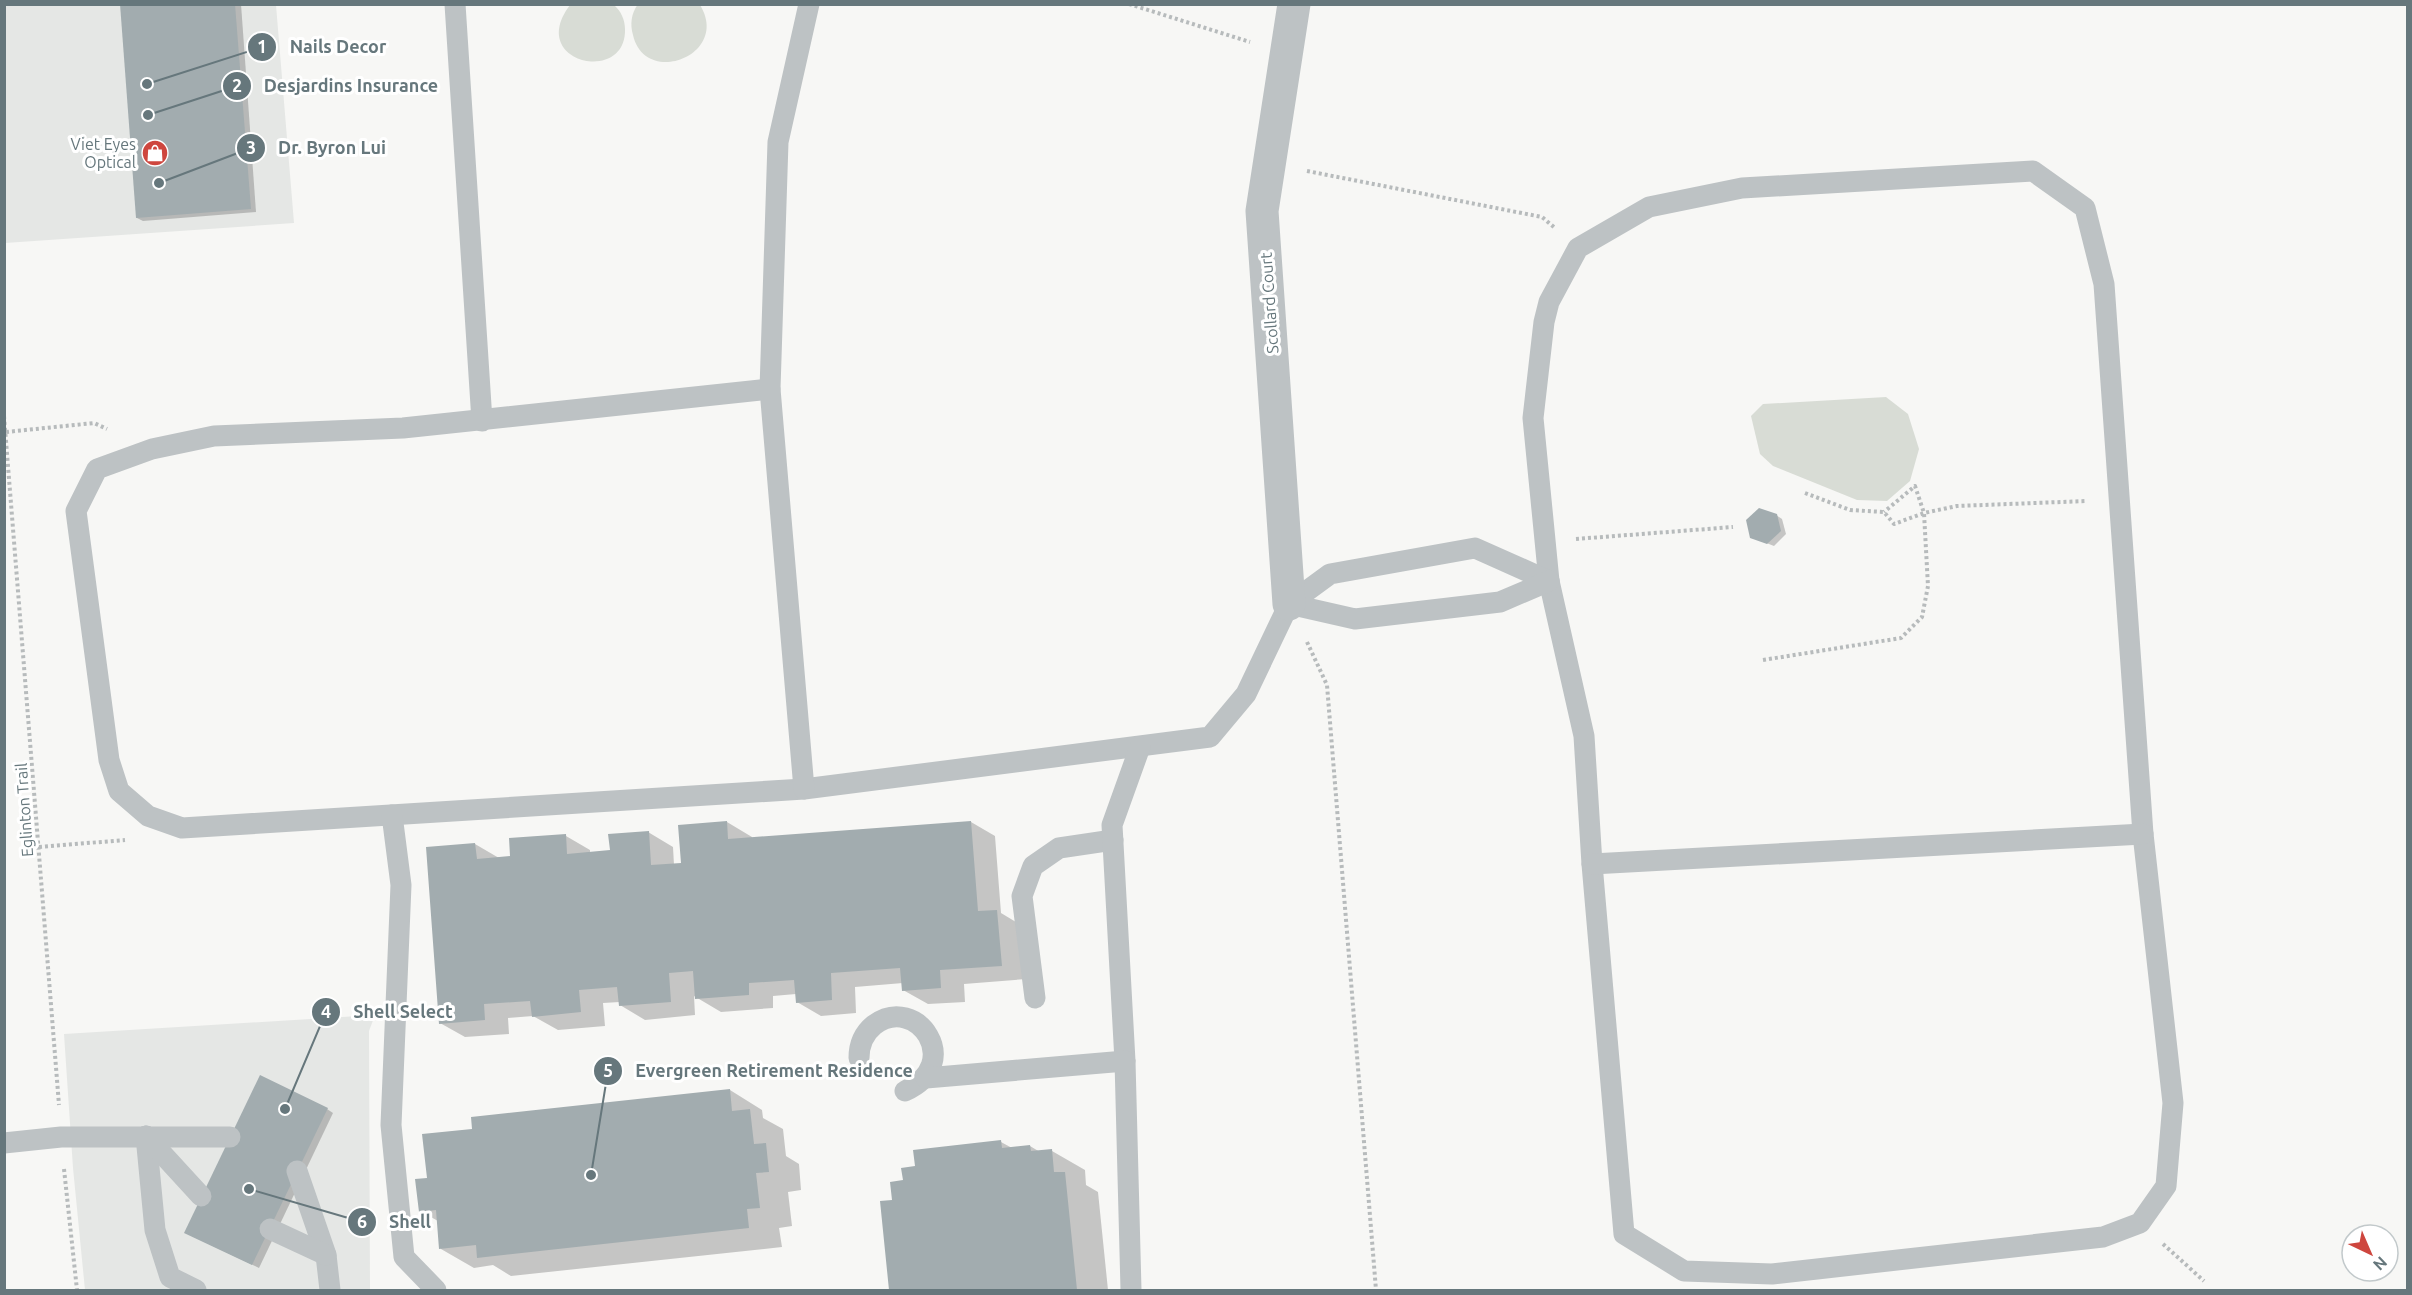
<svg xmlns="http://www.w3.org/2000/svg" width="2412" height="1295" font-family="Ubuntu,sans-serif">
  <rect width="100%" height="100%" fill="#f7f7f5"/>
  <g fill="#e5e7e5">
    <path d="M5,5H276L294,223L5,243Z"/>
    <path d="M375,1015L369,1031L370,1290H85L73,1168L64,1034Z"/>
  </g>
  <g fill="#d8dcd5">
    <path d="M638,4L700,5C731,55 645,88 633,35C630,24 631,14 638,4Z"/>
    <path d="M570,5H614C621,11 625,20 625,29C627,85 526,63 570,5Z"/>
    <path d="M1886,397L1908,414L1919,449L1910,481L1887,501L1857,500L1773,466L1760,454L1751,416L1763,404Z"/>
  </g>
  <g fill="#0003">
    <path d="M121,4H241L256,212L143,221L137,218Z"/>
    <path d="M1776,515L1782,519L1786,534L1774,546L1751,537Z"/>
    <path d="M727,822L752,837V839L971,822L995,836L1001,913L1021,925L1026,979L964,984L965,1002L928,1004L903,990V983L855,987L856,1013L821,1016L797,1002L796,994L773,996V1008L721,1012L694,996L695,1015L645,1020L620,1005V1002L603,1003L605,1026L558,1030L533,1016L508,1018L509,1034L465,1037L440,1023L475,844L499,858L512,857L566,836L590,850V853L611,852L648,832L673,847L674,865L683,864L680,826Z"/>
    <path d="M730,1090L762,1110L763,1118L783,1129L786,1156L799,1164L801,1190L788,1192L792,1226L779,1228L782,1247L511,1276L493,1265L474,1268L441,1249L438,1221L420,1211L428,1179L474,1130Z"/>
    <path d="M327,1109L333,1113L259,1268L192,1236Z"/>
    <path d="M1001,1142L1012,1148L1030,1146L1040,1152L1052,1151L1085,1170L1086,1185L1098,1192L1108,1290H890L882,1202H893L916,1168Z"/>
  </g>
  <g fill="#a2acaf">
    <path d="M120,4H235L251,209L136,218Z"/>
    <path d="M1759,508L1777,514L1781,531L1767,544L1750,538L1746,520Z"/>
    <path d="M727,821L728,839L971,821L978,911L997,910L1002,966L940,970L941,988L902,991L900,968L831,973L832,1000L796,1003L794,980L749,983V995L695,999L693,971L669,973L671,1002L619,1006L617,987L579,990L581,1012L532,1017L530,1001L484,1004L485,1020L439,1024L426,847L475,843L477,859L510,856L509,838L566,834L567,854L610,850L608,834L649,831L651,865L681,863L678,825Z"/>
    <path d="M260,1075L328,1108L252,1265L184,1233Z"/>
    <path d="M730,1089L732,1111L750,1109L754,1144L766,1143L769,1172L756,1173L760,1208L747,1209L749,1228L477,1258L476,1245L439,1249L436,1210L419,1212L415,1179L427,1178L422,1134L472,1129L471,1117Z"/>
    <path d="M1001,1140L1002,1148L1030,1145L1031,1151L1052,1149L1054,1172H1065L1077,1290H889L880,1201L892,1200L890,1182L903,1180L901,1168L915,1166L913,1150Z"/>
  </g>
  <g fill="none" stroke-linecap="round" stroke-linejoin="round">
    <g stroke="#b7bbbc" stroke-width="4" stroke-dasharray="3 3" stroke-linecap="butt">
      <path d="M1129,4L1250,42"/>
      <path d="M1307,171L1542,217L1555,228"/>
      <path d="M4,416L59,1105"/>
      <path d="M6,432L94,423L107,429"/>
      <path d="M1805,493L1850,510L1884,512L1894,524L1924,513L1957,506L2087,501"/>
      <path d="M1576,539L1733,527"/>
      <path d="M1307,642L1327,685L1376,1290"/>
      <path d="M1763,660L1901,638L1922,617L1928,586L1924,513L1915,486L1884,512"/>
      <path d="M39,847L125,840"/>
      <path d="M64,1169L77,1290"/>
      <path d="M2163,1244L2204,1281"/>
    </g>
    <g stroke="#bdc2c4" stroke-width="21">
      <path d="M455,4L482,421"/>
      <path d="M2033,171L2085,208L2104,284L2143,834L2173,1103L2166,1186L2140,1223L2103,1237L1772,1274L1684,1271L1624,1234L1592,864L1584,736L1549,581L1533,418L1544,322L1549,302L1578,248L1649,207L1742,188Z"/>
      <path d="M770,389L403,428L214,436L152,449L97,469L76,511L109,760L119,791L148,816L182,828L804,789L1210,737L1246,694L1289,604L1330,574L1475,548L1549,581"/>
      <path d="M1289,604L1355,619L1500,602L1549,581"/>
      <path d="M804,789L770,389L778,142L809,4"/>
      <path d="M392,815L401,885L391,1125L404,1257L436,1290"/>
      <path d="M1592,864L2143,834"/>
      <path d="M1035,998L1022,896L1033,866L1059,848L1113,840"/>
      <path d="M859,1058C859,1045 863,1034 874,1025C917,993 965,1064 905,1091"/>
      <path d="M1125,1061L1112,825L1140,747"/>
      <path d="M926,1078L1125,1061L1131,1290"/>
      <path d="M146,1136L155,1230L170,1277L196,1290"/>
      <path d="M146,1136L201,1196"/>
      <path d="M4,1143L61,1137H230"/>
      <path d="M297,1171L326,1255L330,1290"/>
      <path d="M270,1229L326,1255"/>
    </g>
    <path stroke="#bdc2c4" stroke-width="33" d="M1289,604L1262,211L1294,4"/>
  </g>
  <defs>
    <symbol id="shop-disc" viewBox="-11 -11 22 22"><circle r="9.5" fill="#ce463e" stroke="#fff"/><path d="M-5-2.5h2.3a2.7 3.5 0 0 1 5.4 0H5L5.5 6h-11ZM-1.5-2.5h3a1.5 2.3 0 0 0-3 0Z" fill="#fff"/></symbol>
  </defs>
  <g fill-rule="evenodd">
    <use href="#shop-disc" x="140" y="138" width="30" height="30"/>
  </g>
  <g text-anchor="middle" stroke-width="6" stroke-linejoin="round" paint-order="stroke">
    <g font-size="16" fill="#66777c" stroke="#fff" text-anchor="end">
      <text x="136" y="150">Viet Eyes<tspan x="136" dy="18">Optical</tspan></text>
    </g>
    <g font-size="16" fill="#66777c" stroke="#fff">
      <text transform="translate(1269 303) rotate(-94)" y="6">Scollard Court</text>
      <text transform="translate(24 810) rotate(-94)" y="6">Eglinton Trail</text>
    </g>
  </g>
  <path fill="none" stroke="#66777c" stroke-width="2" d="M147 84L262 47M148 115L237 86M159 183L251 148M285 1109L326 1012M591 1175L608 1071M249 1189L362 1222"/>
  <g fill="#66777c" stroke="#fff" stroke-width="2">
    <circle cx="147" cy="84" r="6"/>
    <circle cx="148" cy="115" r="6"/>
    <circle cx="159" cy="183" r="6"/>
    <circle cx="285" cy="1109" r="6"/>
    <circle cx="591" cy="1175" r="6"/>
    <circle cx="249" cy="1189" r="6"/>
    <circle cx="262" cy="47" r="15"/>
    <circle cx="237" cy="86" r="15"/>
    <circle cx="251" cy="148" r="15"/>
    <circle cx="326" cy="1012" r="15"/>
    <circle cx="608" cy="1071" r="15"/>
    <circle cx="362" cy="1222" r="15"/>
  </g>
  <g font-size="18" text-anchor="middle" font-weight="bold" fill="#fff">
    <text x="262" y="53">1</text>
    <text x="237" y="92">2</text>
    <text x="251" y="154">3</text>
    <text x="326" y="1018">4</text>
    <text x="608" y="1077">5</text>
    <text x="362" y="1228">6</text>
  </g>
  <g font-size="18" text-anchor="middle" font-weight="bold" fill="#66777c" stroke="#fff" stroke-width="6" stroke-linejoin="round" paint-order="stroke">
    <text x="338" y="53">Nails Decor</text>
    <text x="351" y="92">Desjardins Insurance</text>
    <text x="332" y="154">Dr. Byron Lui</text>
    <text x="403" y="1018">Shell Select</text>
    <text x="774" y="1077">Evergreen Retirement Residence</text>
    <text x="410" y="1228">Shell</text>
  </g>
  <rect width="2412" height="1295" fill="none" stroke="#66777c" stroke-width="12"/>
  <g transform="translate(2370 1253) rotate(136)"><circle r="28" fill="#ffffff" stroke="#c2c9cb" stroke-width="1.5"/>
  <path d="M0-4.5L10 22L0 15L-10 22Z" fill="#ce463e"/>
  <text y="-9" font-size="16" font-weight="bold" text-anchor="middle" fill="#66777c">N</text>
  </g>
</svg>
